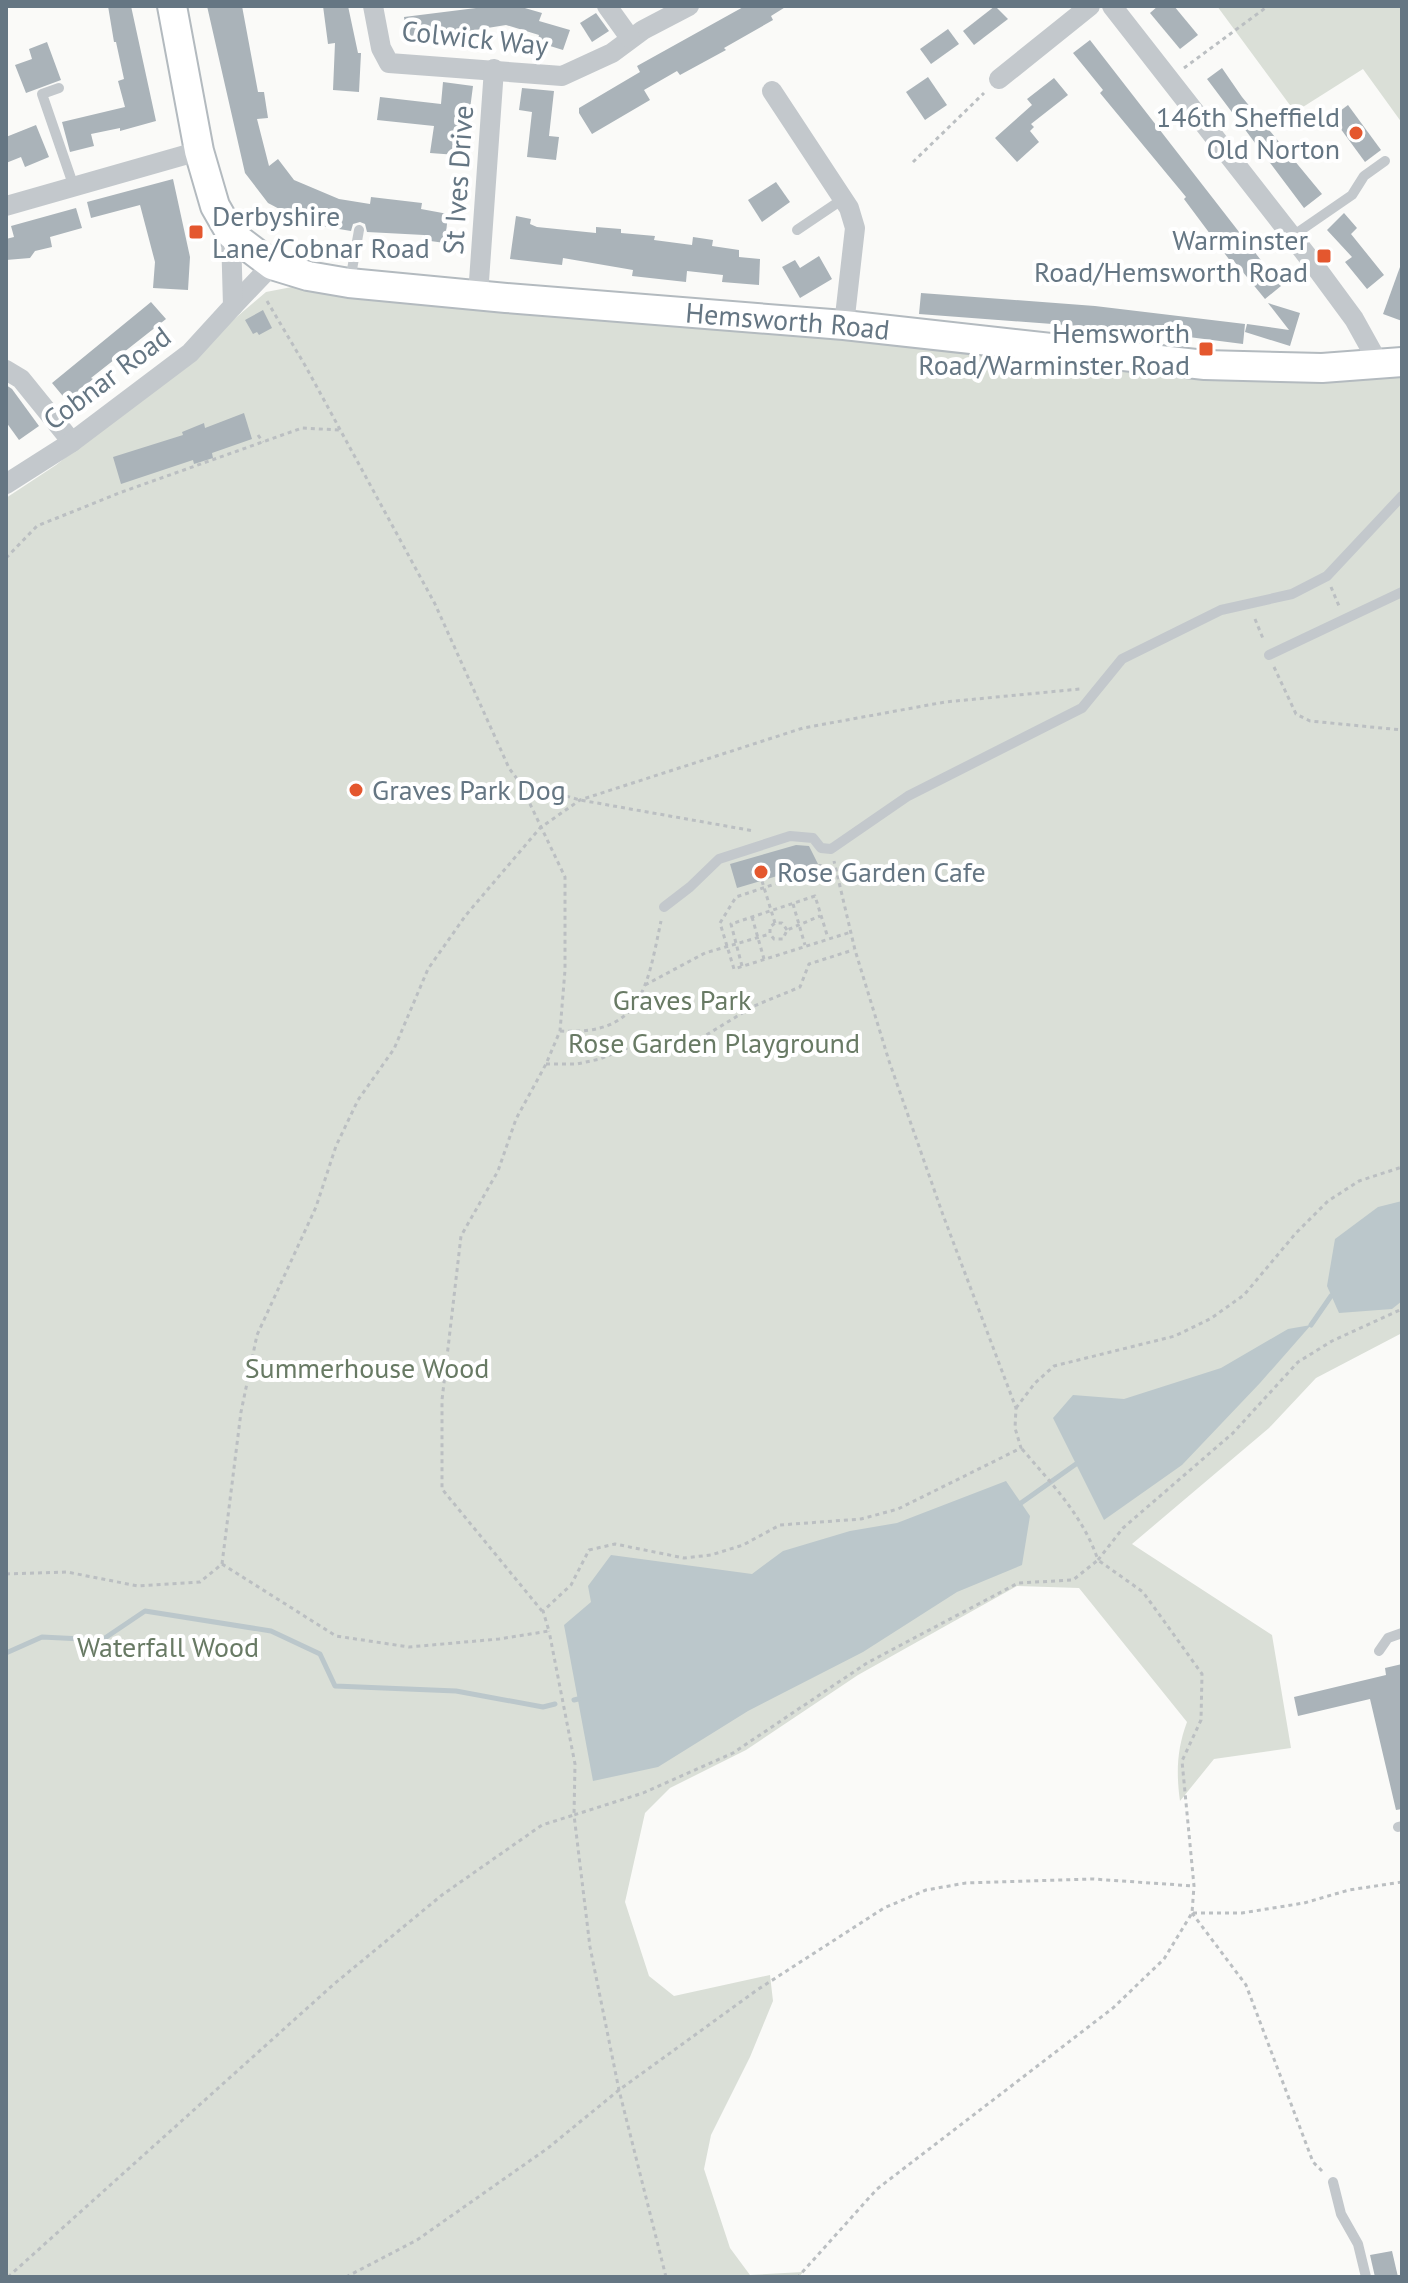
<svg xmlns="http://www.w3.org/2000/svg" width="1408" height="2283" font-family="'PT Sans',sans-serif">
  <rect width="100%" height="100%" fill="#fafaf8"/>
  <g fill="#dadfd7">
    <path d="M1217,6H1402V123L1363,69L1295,112Z"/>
    <path d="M297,286L1402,373V1333L1316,1378L1269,1428L1132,1544L1272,1635L1291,1748L1214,1759L1180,1801C1176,1772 1177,1749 1187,1722L1079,1588L1017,1586L858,1675L746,1750L670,1788L645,1813L625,1902L649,1976L674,1996L770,1975L773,2001L750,2057L711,2135L704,2169L730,2248L750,2275L803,2272L799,2277H6V498L56,465L145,395L266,292Z"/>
  </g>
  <g fill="#bbc7cb">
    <path d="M1402,1201V1301L1392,1309L1339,1313L1327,1286L1335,1239L1378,1207Z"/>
    <path d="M1311,1325L1260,1383L1182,1465L1104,1520L1053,1418L1073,1395L1124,1399L1221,1368L1288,1329Z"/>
    <path d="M1006,1481L1030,1516L1022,1565L957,1592L863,1652L748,1711L658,1767L593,1781L564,1625L591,1602L588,1586L611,1555L752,1574L783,1551L850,1531L897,1523Z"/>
  </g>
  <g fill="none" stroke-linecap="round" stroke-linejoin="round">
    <g stroke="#bbc7cb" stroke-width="5">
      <path d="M1311,1325L1331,1296"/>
      <path d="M1021,1503L1076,1464"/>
      <path d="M6,1653L42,1637L102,1640L145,1611L271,1631L320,1654L335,1686L456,1691L543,1707L555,1704"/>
      <path d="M574,1700L578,1699"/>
    </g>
  </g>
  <g fill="#aab3b9">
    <path d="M108,6H131L156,121L120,131V128L91,134L94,146L70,152L62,122L125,107L118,81L124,79L116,42H114Z"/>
    <path d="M207,6H242L258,92H264L268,118L257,119L269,166L278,159L294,180L339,199L370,204L371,197L422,203L421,209L448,214L445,243L423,240L424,235L367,232L365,224L360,222L353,224L351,231L321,226L319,230L268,203L245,173Z"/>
    <path d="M323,6H348L358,53H361L359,92L333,90L335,43L328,44Z"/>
    <path d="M492,6H518L542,13L539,21L570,30L563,50L537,42L539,35L506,25L407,41L404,17Z"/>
    <path d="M745,6H787L771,16L773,20L724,48L726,50L680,75L677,71L644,90L650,100L592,134L579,113V108L640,72L637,66Z"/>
    <path d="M995,6L1008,19L974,45L963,31Z"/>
    <path d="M1158,6H1174L1198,35L1180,49L1150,13Z"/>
    <path d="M596,13L609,31L592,42L580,23Z"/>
    <path d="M948,29L959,44L931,64L920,49Z"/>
    <path d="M1090,40L1281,286L1265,299L1233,260L1231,262L1184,199L1186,197L1100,93L1103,90L1073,53Z"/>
    <path d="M47,42L61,80L26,93L15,65L32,59L29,49Z"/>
    <path d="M1222,68L1242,97L1322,194L1304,208L1207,79Z"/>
    <path d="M928,77L947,105L925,120L906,92Z"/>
    <path d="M1054,78L1068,95L1031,124L1034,127L1030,131L1039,142L1017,162L995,138L1032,105L1027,99Z"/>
    <path d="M443,82L473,86L470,109L462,108L457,155L430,153L434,126L377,120L380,97L441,104Z"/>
    <path d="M522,88L554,91L549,136L559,137L556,160L527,157L532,112L519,110Z"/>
    <path d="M1348,105L1381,150L1365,162L1332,117Z"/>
    <path d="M36,125L49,157L25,167L21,157L6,163V137Z"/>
    <path d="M173,179L190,257L188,290L153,288L155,262L140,205L91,218L87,202Z"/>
    <path d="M776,182L790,202L762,222L748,200Z"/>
    <path d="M76,208L82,228L50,237L52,247L35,251L30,258L6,260V239L14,237L11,226Z"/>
    <path d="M1344,213L1357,228L1351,234L1384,275L1367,289L1345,262L1352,257L1327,230Z"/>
    <path d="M516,216L531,219L530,224L537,227L596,233V227L621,229V233L655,236L654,240L692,245L693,237L713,240L712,246L739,250V257L760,259L759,285L722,282L723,275L687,271L686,282L632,276L633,270L563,258L562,265L510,259Z"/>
    <path d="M819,256L832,279L800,298L782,267L795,260L800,268Z"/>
    <path d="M1400,267L1402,268V321L1383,314Z"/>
    <path d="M921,293L1095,306L1245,324L1243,344L1142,331V334L1079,326L919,314Z"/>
    <path d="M151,302L166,319L91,378L93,379L67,401L52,383Z"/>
    <path d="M1268,303L1300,313L1290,346L1245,332L1247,324L1289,330Z"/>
    <path d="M263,310L272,328L259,335L257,332L253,334L245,320Z"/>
    <path d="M6,385L12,389L39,426L19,440L6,422Z"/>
    <path d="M244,413L252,439L212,453L213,458L194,464L193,460L121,484L113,457L183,435L182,432L204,423L205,428Z"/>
    <path d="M796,845L809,846L818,864L737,888L730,864Z"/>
    <path d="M1402,1664V1809L1396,1810L1370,1699L1298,1716L1294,1697L1386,1675L1385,1668Z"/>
    <path d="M1392,2251L1398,2277H1375L1370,2255Z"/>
  </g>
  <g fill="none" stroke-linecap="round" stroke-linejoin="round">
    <defs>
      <g id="secondary">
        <path id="s1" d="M172,6L199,151L215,206L231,234L272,265L308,276L349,283L506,298L844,325L1205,365L1322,368L1402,362"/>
      </g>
    </defs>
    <use href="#secondary" stroke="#b3babf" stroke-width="32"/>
    <g stroke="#bbbfc2" stroke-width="3" stroke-dasharray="4 4" stroke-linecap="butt">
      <path d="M1184,68L1268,6"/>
      <path d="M913,162L984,93"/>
      <path d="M267,301L306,367L435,604L509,768L520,783L565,877V970L560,1031L546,1064L516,1119L498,1171L461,1236L442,1400V1489L542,1611"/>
      <path d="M258,435L263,442"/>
      <path d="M6,558L37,526L119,493L302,428L339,430"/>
      <path d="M1331,587L1339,606"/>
      <path d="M1255,619L1264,641"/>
      <path d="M1274,667L1296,714L1310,721L1402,730"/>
      <path d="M520,783L580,800L754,831"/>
      <path d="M820,864V869L736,897L720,923L734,969L851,932"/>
      <path d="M762,881L775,923"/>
      <path d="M793,904L805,945"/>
      <path d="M752,917L764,959"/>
      <path d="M787,930L782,923H775L770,927V934L774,939H783L787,930L820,916"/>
      <path d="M742,966L731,924L815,896L828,938"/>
      <path d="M645,985L705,953L770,934"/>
      <path d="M560,1031C642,1036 647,987 661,921"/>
      <path d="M546,1064H577L600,1059L634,1045L683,1049L754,1006L800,987L809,964L853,950"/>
      <path d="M1016,1408L1035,1383L1054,1366L1175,1336L1210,1319L1244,1295L1296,1233L1328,1201L1359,1181L1402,1167"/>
      <path d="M1022,1449C1052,1484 1083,1516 1098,1560"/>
      <path d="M1098,1560L1123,1528L1233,1433L1298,1362L1332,1341L1402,1309"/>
      <path d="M222,1564L336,1636L409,1647L499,1639L549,1631L543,1611L571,1585L589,1550L615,1544L684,1558L711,1555L743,1545L780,1525L861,1519L898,1509L1021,1448L1015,1428L1016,1408L943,1215L889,1061L855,950L834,861"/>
      <path d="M6,1574L67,1572L138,1586L200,1582L222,1564L241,1412L257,1335L316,1207L336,1146L358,1100L394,1049L428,969L466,915L540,828L580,800L803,728L945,702L1080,689"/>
      <path d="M1192,1913L1246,1985L1313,2162L1322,2171"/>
      <path d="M1193,1913H1242L1304,1903L1349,1890L1402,1882"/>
      <path d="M8,2277L334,1984L442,1895L542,1825L574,1815L575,1764L549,1631"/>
      <path d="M346,2277L417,2240L548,2148L619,2090L757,1990L884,1908L926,1890L966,1883L1093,1879L1194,1886"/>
      <path d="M666,2277L619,2090L590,1947L574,1815L643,1793L733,1753L867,1663L1018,1583L1073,1580L1098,1560L1143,1592L1202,1674L1201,1720L1182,1761L1194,1886L1192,1913L1164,1959L1113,2008L877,2189L798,2277"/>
    </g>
    <g stroke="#c3c8cc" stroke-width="10">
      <path d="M59,88L42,94L74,187"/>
      <path d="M797,230L843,199"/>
      <path d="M1291,237L1352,195L1364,176L1385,161"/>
      <path d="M350,281L359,230"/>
      <path d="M1269,655L1402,592"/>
      <path d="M664,907L690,887L719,859L790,836L813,838L821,848L831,849L908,796L1082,708L1122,659L1221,610L1292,594L1327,576L1402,496"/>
      <path d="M1379,1651L1388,1638L1402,1633"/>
      <path d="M1398,1827L1402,1826"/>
      <path d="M1333,2182L1341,2214L1358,2244L1366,2277"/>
    </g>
    <g stroke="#c3c8cc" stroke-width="20">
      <path d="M373,6L381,48L389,63L562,76L612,53L643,30L689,6"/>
      <path d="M607,6L630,38"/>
      <path d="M1112,6L1312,262L1354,319L1379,364"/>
      <path d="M999,79L1090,6"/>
      <path d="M772,91L849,208L855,228L844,325"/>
      <path d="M6,206L199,151"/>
      <path d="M478,295L494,69"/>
      <path d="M233,306L272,265"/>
      <path d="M6,370L21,379L72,442"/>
      <path d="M6,484L72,442L190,353L233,306L231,234"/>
    </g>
    <use href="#secondary" stroke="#fff" stroke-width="28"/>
  </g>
  <g fill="#e4572e" stroke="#fff" stroke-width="3">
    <circle cx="1356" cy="133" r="8"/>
    <rect x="188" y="224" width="16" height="16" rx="4"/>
    <rect x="1316" y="248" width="16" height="16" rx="4"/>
    <rect x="1198" y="341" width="16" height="16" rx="4"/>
    <circle cx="356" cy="790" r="8"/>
    <circle cx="761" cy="872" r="8"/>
  </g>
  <g text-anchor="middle" stroke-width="8" stroke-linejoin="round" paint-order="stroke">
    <g font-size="28" fill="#657683" stroke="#fff">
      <text transform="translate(475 38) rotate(6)" y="10">Colwick Way</text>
      <text transform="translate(458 180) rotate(-86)" y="10">St Ives Drive</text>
      <text dy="10" stroke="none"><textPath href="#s1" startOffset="808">Hemsworth Road</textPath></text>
      <text transform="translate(107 378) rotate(-37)" y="10">Cobnar Road</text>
    </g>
    <g font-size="28" fill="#657683" stroke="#fff" text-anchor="end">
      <text x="1340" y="127">146th Sheffield<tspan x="1340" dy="32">Old Norton</tspan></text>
      <text x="212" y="226" text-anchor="start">Derbyshire<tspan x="212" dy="32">Lane/Cobnar Road</tspan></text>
      <text x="1308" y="250">Warminster<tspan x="1308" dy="32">Road/Hemsworth Road</tspan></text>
      <text x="1190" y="343">Hemsworth<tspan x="1190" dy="32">Road/Warminster Road</tspan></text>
      <text x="372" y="800" text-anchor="start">Graves Park Dog</text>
      <text x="777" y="882" text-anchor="start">Rose Garden Cafe</text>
    </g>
    <g font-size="28" fill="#687a64" stroke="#fff">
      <text x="682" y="1010">Graves Park</text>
      <text x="714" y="1053">Rose Garden Playground</text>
      <text x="367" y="1378">Summerhouse Wood</text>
      <text x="168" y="1657">Waterfall Wood</text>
    </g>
  </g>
  <rect width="1408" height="2283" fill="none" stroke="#657683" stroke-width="16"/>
</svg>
